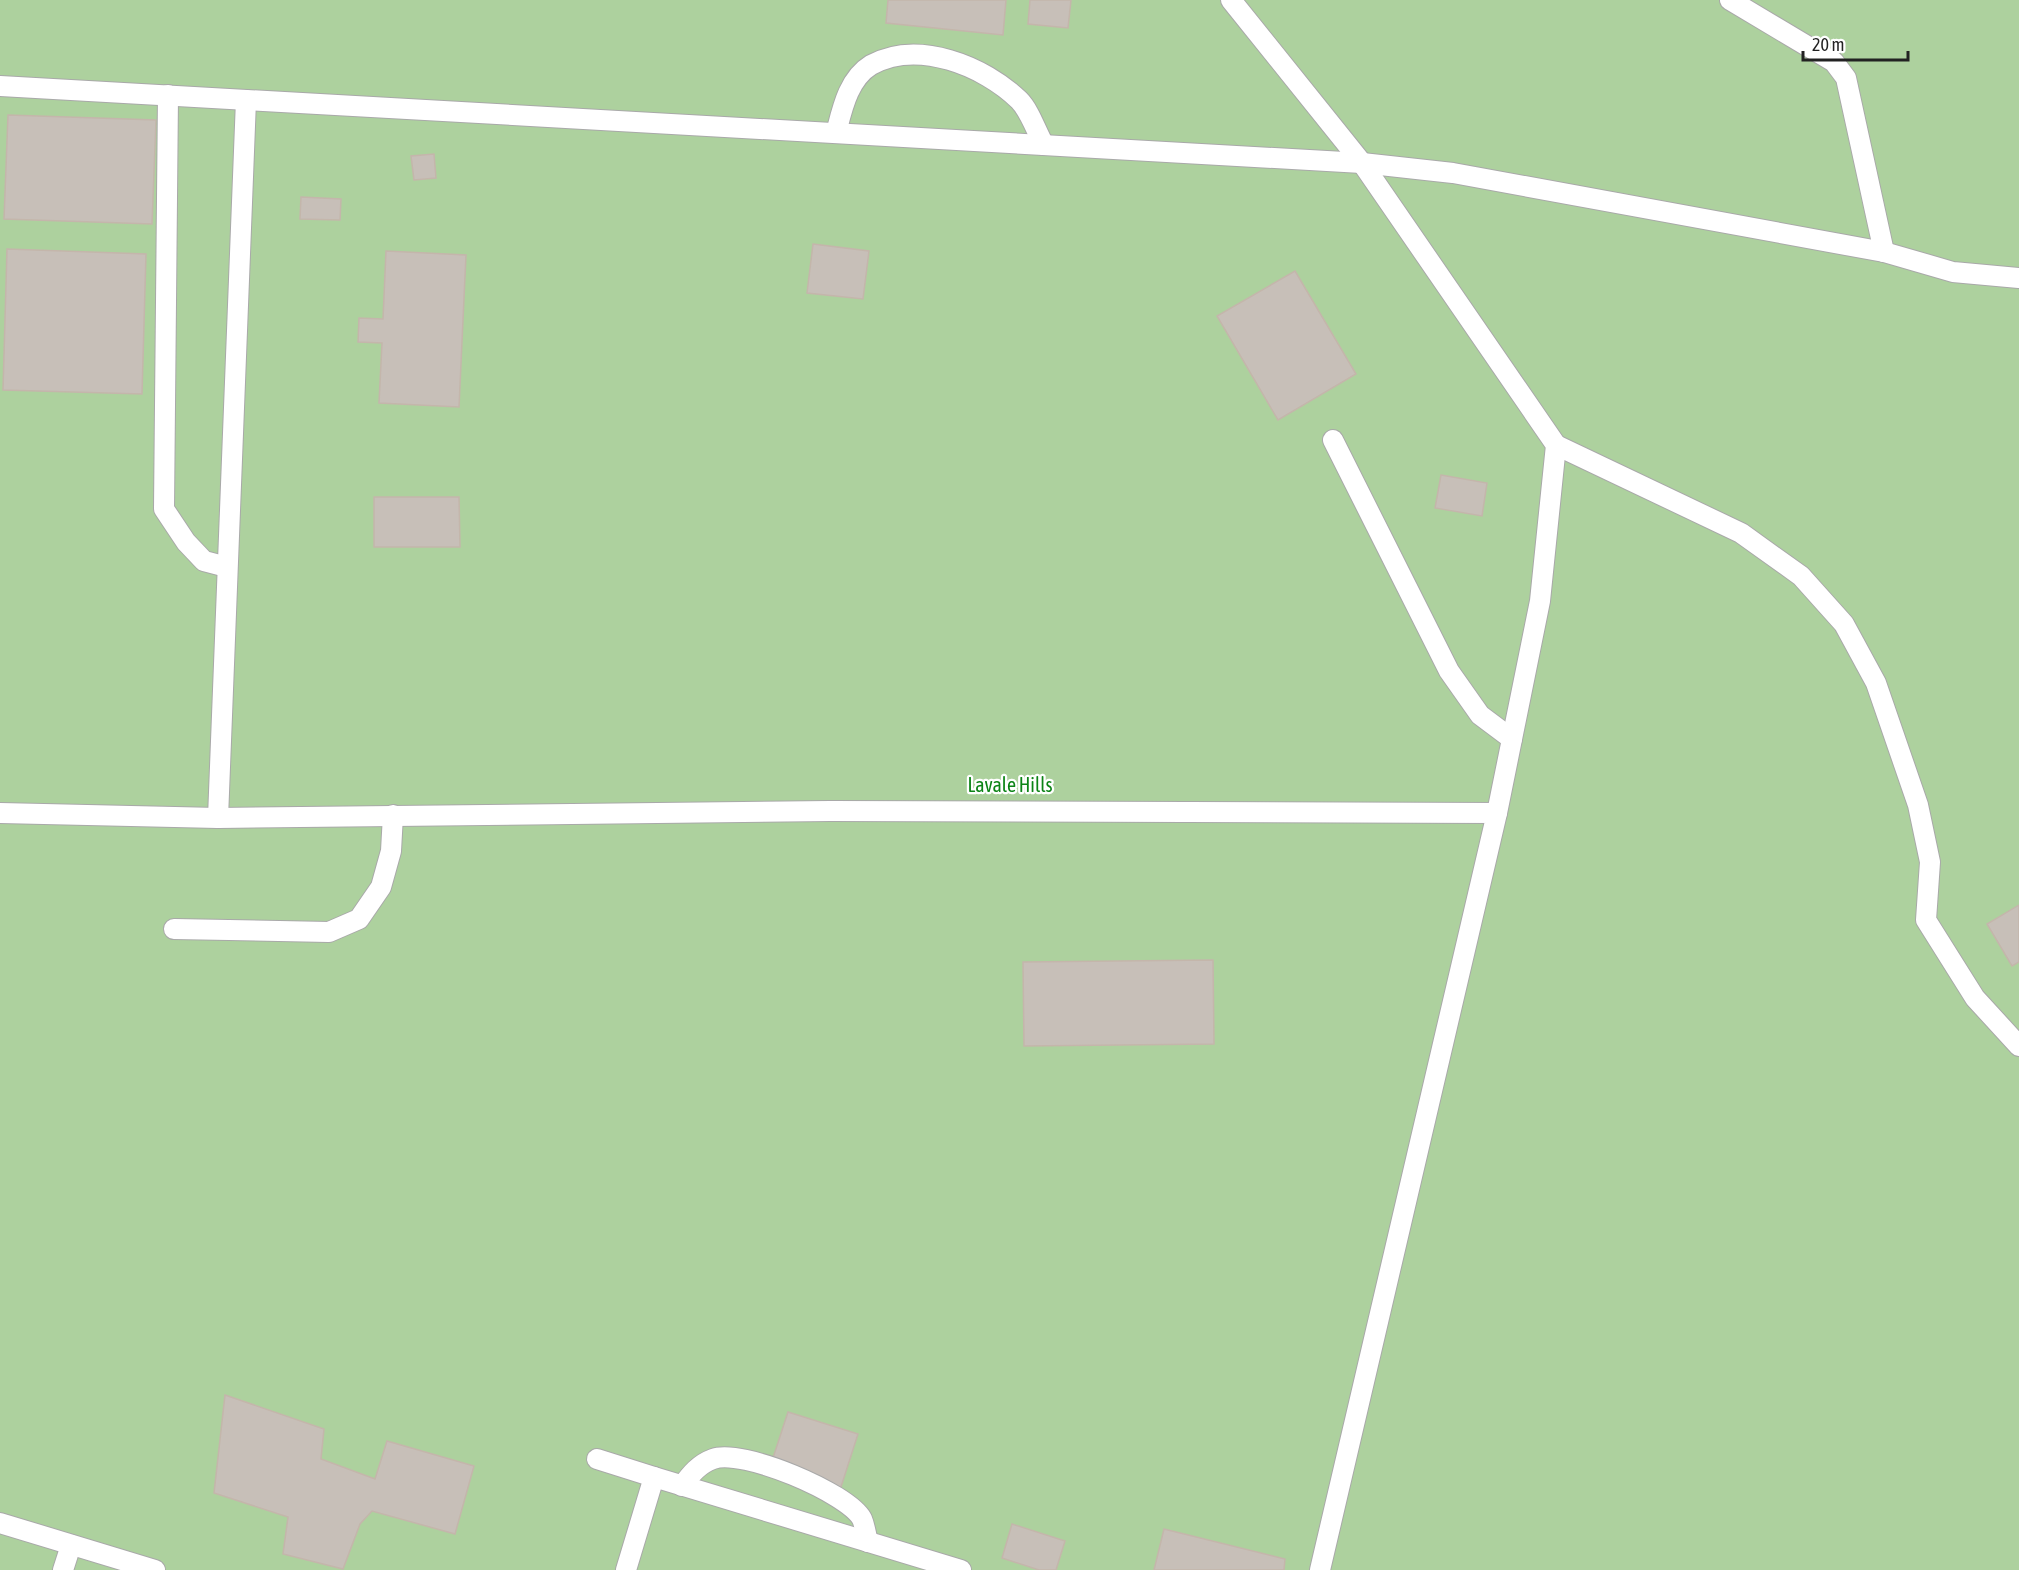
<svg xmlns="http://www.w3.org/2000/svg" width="2019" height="1570" font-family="'Asap Condensed',sans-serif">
  <rect width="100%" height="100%" fill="#f2efe9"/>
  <rect fill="#add19e" x="0" y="0" width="2019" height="1570"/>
  <g fill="#c7bfb8" stroke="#c4b6ab" stroke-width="1.5">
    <path d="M888,0H1006L1003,35L886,23Z"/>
    <path d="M1030,0H1071L1068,28L1028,24Z"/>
    <path d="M8,115L156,120L152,224L4,219Z"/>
    <path d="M434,154L436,178L414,180L411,156Z"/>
    <path d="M301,197L341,199L340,220L300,219Z"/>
    <path d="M813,244L869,251L863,299L807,293Z"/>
    <path d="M7,249L146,254L142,394L3,390Z"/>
    <path d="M386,251L466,255L459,407L379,403L382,343L358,342L359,318L383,319Z"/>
    <path d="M1295,271L1356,374L1278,420L1217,316Z"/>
    <path d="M1441,475L1487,483L1482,516L1435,508Z"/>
    <path d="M374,497H459L460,547H374Z"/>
    <path d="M2019,905V962L2012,966L1987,924Z"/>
    <path d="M1213,960L1214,1044L1024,1046L1023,962Z"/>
    <path d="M225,1395L324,1429L321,1459L375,1479L387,1441L474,1466L455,1534L372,1511L360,1524L343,1569L283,1554L288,1517L214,1493Z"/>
    <path d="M788,1412L858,1434L840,1490L770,1467Z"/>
    <path d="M1012,1524L1065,1541L1056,1570H1039L1002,1558Z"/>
    <path d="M1164,1529L1285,1559L1284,1570H1154Z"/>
  </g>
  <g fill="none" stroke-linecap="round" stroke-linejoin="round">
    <defs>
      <g id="service">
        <path d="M1231,0L1362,163L1556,445L1540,601L1497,813"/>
        <path d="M1730,0L1834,62L1846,78L1884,252"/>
        <path d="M0,86L1362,163L1453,173L1884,252L1953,272L2019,278"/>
        <path d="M168,95L164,509L186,542L204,561L227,567"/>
        <path d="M836,133C842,110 848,79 871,65C918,39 984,66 1019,100C1030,111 1036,131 1044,145"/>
        <path d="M1333,440L1449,671L1480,715L1512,739"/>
        <path d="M1556,445L1741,533L1801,576L1844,624L1876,683L1918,805L1930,862L1926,920L1975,998L2019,1046"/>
        <path d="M0,813L218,818L830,811L1497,813L1320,1570"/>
        <path d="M218,818L246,100"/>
        <path d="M174,929L329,932L359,919L381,887L391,851L393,815"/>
        <path d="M597,1459L654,1477"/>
        <path d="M682,1486C691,1474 699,1464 713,1459C742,1448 848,1493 862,1519C865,1526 866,1535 868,1542"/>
        <path d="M0,1523L155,1570"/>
        <path d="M63,1570L71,1545"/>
        <path d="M626,1570L654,1477L961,1570"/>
      </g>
    </defs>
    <use href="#service" stroke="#a9a9a9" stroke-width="22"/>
    <use href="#service" stroke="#fff" stroke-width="20"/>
  </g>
  <g text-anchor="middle" stroke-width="4.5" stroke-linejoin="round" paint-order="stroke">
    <g font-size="20" fill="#0c8416" stroke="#fff">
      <text x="1010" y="792">Lavale Hills</text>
    </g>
  </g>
  <path d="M1803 51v9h105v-9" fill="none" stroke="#222222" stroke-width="3"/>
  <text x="1812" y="51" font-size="18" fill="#222222" stroke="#ffffff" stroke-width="4.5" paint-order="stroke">20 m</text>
</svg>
